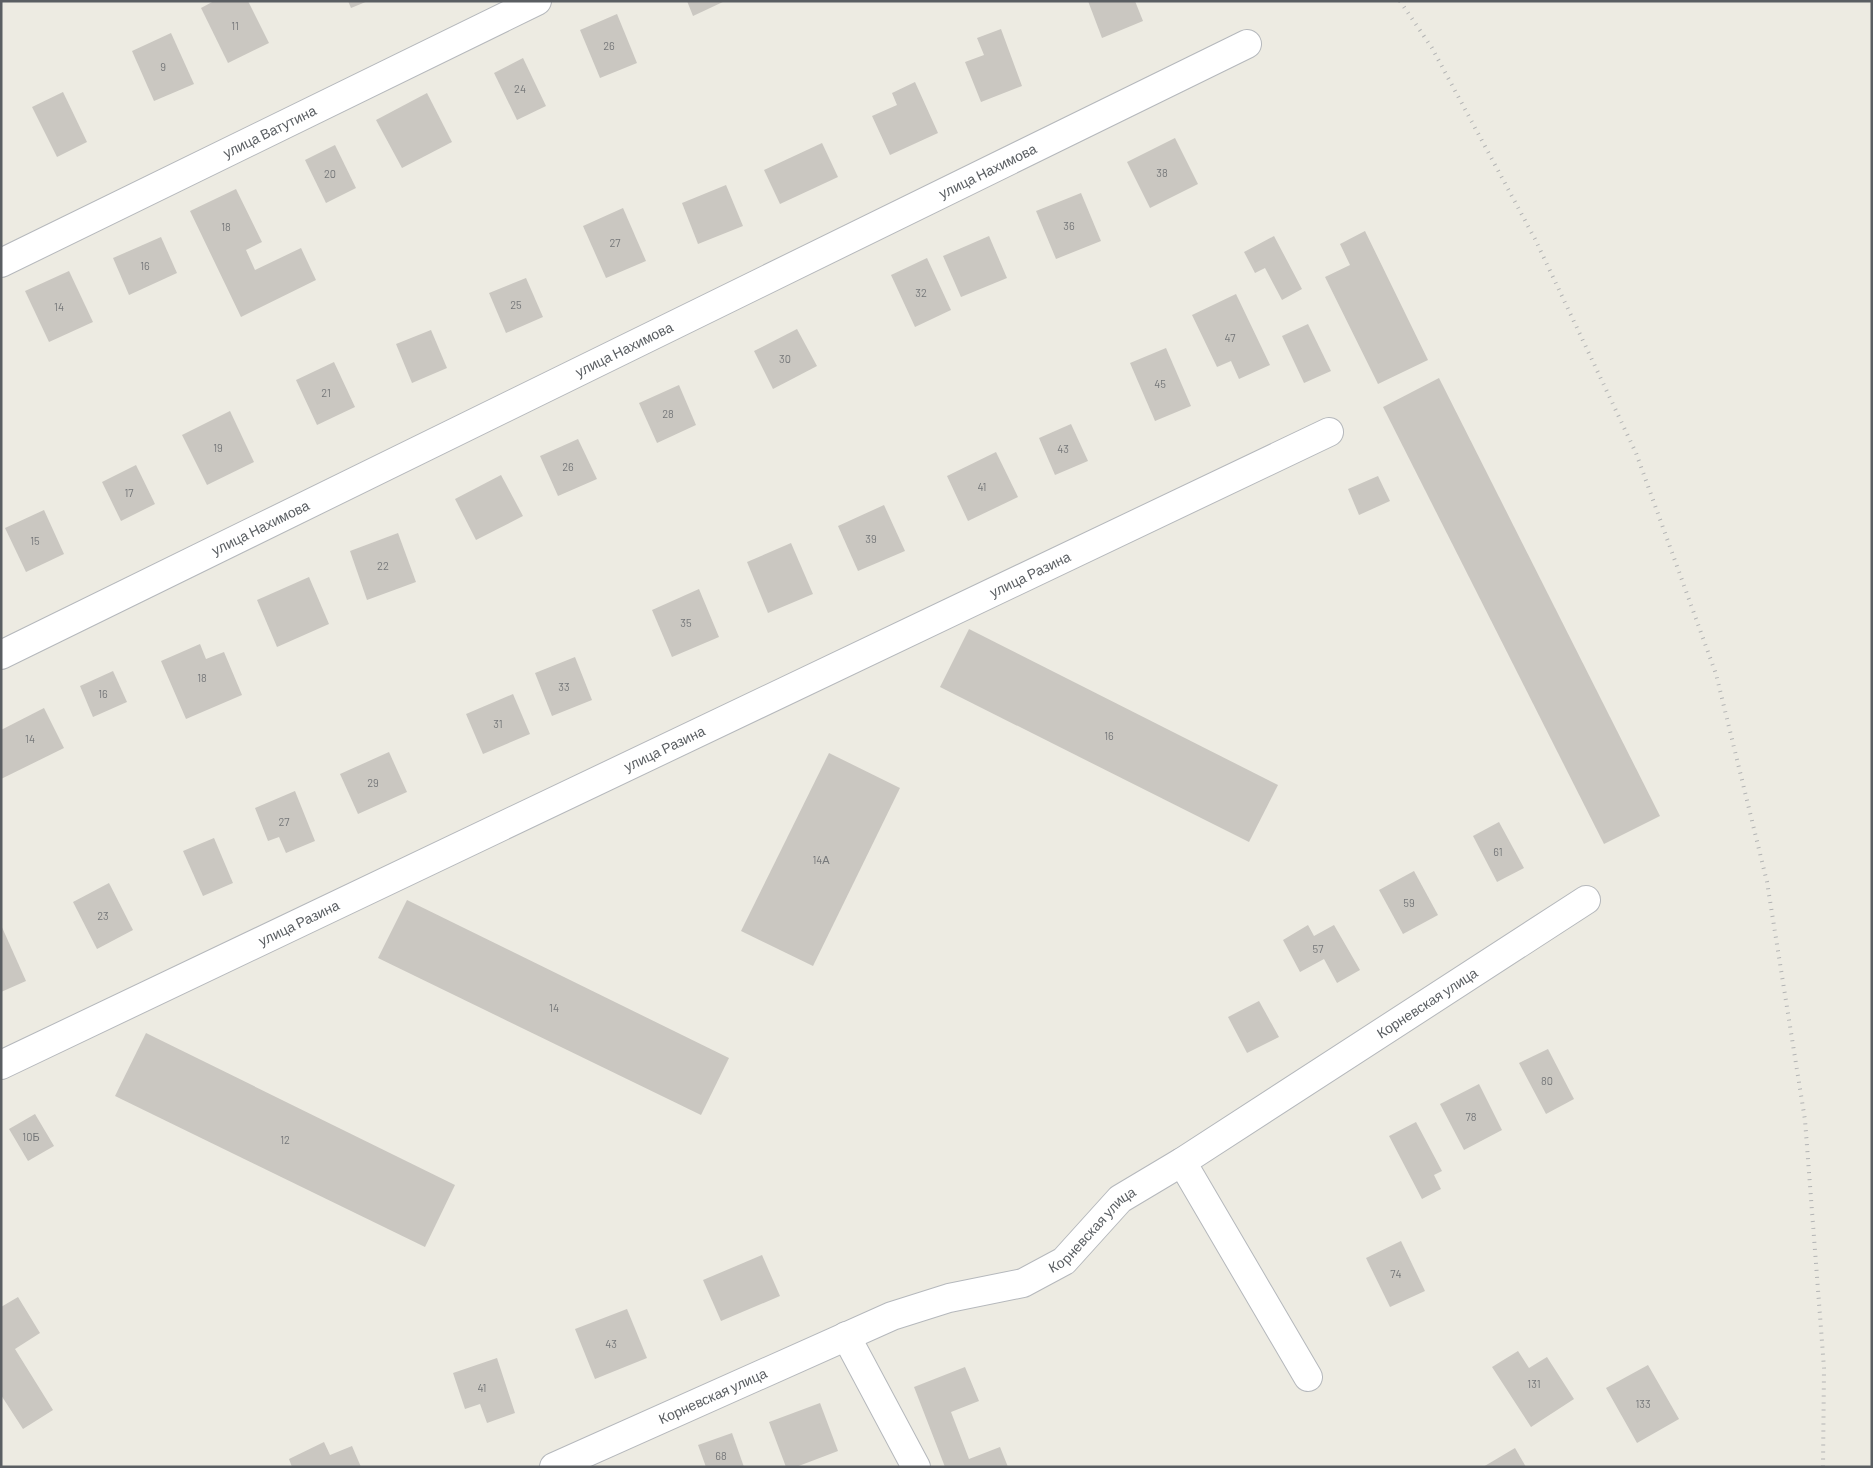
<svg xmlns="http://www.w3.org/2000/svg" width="1873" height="1468" font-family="Barlow,sans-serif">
  <rect width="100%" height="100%" fill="#edebe2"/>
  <g fill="#cac7c1">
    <path d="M214,1H248L269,43L228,63L201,8Z"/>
    <path d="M348,1H368L351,8Z"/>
    <path d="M687,1H725L693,16Z"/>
    <path d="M1088,1H1135L1143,21L1102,38Z"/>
    <path d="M617,14L637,63L600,78L580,30Z"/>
    <path d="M1001,29L1022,86L981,102L965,62L984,55L977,38Z"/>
    <path d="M171,33L194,84L154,101L132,51Z"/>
    <path d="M523,58L546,106L517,120L494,73Z"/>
    <path d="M915,82L938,133L890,155L872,116L897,105L892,93Z"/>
    <path d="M63,92L87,142L57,157L32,107Z"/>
    <path d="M427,93L452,142L402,168L376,120Z"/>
    <path d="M1175,138L1198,184L1150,208L1127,162Z"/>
    <path d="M822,143L838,177L780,204L764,170Z"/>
    <path d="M335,145L356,188L326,203L305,160Z"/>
    <path d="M726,185L743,226L698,244L682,203Z"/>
    <path d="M236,189L262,242L246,250L255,270L301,248L316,280L241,317L190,211Z"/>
    <path d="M1081,193L1101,241L1056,259L1036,211Z"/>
    <path d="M623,208L646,261L606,278L583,226Z"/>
    <path d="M1365,231L1428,360L1378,384L1325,277L1350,265L1340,244Z"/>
    <path d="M989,236L1007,278L961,297L943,256Z"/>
    <path d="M1274,236L1302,289L1282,300L1265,268L1255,273L1244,252Z"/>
    <path d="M161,237L177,273L129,295L113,258Z"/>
    <path d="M927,258L951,310L915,327L891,275Z"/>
    <path d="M69,271L93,322L49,342L25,291Z"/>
    <path d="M526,278L543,317L506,333L489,293Z"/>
    <path d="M1236,294L1270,365L1239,379L1231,361L1217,367L1192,315Z"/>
    <path d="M1308,324L1331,371L1304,383L1282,336Z"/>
    <path d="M797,329L817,366L773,389L754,351Z"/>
    <path d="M431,330L447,368L412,383L396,344Z"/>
    <path d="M1166,348L1191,406L1155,421L1130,363Z"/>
    <path d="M334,362L355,407L317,425L296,380Z"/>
    <path d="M1439,378L1660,816L1604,844L1383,407Z"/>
    <path d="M679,385L696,425L657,443L639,403Z"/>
    <path d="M230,411L254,462L207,485L182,435Z"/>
    <path d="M1071,424L1088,461L1055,475L1039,438Z"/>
    <path d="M578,439L597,479L558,496L540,456Z"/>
    <path d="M996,452L1018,497L968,521L947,476Z"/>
    <path d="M136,465L155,504L121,521L102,482Z"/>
    <path d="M501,475L523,516L476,540L455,499Z"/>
    <path d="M1378,476L1390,501L1359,515L1348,489Z"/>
    <path d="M884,505L905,551L858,571L838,526Z"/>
    <path d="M44,510L64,554L26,572L5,528Z"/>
    <path d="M398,533L416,582L367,600L350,551Z"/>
    <path d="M791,543L813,594L768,613L747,562Z"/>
    <path d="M309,577L329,624L277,647L257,600Z"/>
    <path d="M699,589L719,637L672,657L652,610Z"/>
    <path d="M969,629L1278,785L1249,842L940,687Z"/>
    <path d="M200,644L206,659L224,652L242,695L186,719L161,661Z"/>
    <path d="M575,657L592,700L552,716L535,673Z"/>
    <path d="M113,671L127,702L93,717L80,686Z"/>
    <path d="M513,694L530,734L483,754L466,714Z"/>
    <path d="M44,708L64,748L1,779V730Z"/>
    <path d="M389,752L407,792L358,814L340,774Z"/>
    <path d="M829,753L900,788L813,966L741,931Z"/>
    <path d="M295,791L315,841L286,853L279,837L268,841L255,808Z"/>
    <path d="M1499,822L1524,868L1497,882L1473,836Z"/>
    <path d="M214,838L233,883L203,896L183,851Z"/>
    <path d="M1414,871L1438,915L1403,934L1379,890Z"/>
    <path d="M109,883L133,930L97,949L73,902Z"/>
    <path d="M407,900L729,1058L701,1115L378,958Z"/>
    <path d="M1,925L26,981L1,992Z"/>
    <path d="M1308,925L1314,936L1334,925L1360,970L1337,983L1324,959L1300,972L1283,940Z"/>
    <path d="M1259,1001L1279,1037L1247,1053L1228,1017Z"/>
    <path d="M146,1033L455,1185L425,1247L115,1096Z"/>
    <path d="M1548,1049L1574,1099L1546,1114L1519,1063Z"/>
    <path d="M1479,1084L1502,1130L1464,1150L1440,1104Z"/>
    <path d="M35,1114L54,1146L28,1161L9,1129Z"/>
    <path d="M1416,1122L1442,1171L1434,1175L1441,1189L1422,1199L1389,1136Z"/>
    <path d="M1401,1241L1425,1291L1390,1307L1366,1258Z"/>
    <path d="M762,1255L780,1296L721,1321L703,1280Z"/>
    <path d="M18,1297L40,1333L15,1349L53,1410L23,1429L1,1395V1307Z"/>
    <path d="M627,1309L647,1358L595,1379L575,1329Z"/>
    <path d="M1518,1351L1529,1368L1547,1357L1574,1399L1531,1427L1492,1367Z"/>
    <path d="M497,1358L515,1413L487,1423L480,1404L465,1409L453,1373Z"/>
    <path d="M1648,1365L1679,1419L1637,1443L1606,1388Z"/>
    <path d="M965,1367L979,1401L951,1412L969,1459L1000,1447L1008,1467H945L914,1387Z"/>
    <path d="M820,1403L838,1451L796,1467H786L769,1422Z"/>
    <path d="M732,1433L744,1467H706L698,1445Z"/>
    <path d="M324,1442L330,1455L352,1446L361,1467H292L289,1459Z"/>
    <path d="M1515,1448L1526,1467H1483Z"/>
  </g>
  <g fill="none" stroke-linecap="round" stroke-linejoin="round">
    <defs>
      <g id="minor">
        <path id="s1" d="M1,263L537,1"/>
        <path id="s2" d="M1,655L1247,44"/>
        <path id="s3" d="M1,1065L1329,432"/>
        <path d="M1182,1162L1308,1377"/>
        <path d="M846,1336L916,1467"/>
        <path id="s4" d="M554,1467L892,1316L949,1298L1023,1283L1064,1261L1120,1199L1182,1162L1586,900"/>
      </g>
    </defs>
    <use href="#minor" stroke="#b5b8bc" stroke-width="30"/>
    <use href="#minor" stroke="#fff" stroke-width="28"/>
    <path stroke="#b3b4b4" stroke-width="4" stroke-dasharray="1 6" stroke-linecap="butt" d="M1400,1L1432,48L1535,239L1636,453L1716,674L1767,882L1805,1120L1824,1368L1823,1467"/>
  </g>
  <g text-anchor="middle" stroke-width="5" stroke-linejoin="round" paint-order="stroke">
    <g font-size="11" fill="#76787a">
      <text x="235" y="30">11</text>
      <text x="609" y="50">26</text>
      <text x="163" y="71">9</text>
      <text x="520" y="93">24</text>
      <text x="1162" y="177">38</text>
      <text x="330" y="178">20</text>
      <text x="1069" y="230">36</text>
      <text x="226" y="231">18</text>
      <text x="615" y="247">27</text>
      <text x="145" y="270">16</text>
      <text x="921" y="297">32</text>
      <text x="516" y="309">25</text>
      <text x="59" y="311">14</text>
      <text x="1230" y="342">47</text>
      <text x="785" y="363">30</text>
      <text x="1160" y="388">45</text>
      <text x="326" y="397">21</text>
      <text x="668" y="418">28</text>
      <text x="218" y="452">19</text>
      <text x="1063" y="453">43</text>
      <text x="568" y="471">26</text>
      <text x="982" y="491">41</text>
      <text x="129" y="497">17</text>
      <text x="871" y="543">39</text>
      <text x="35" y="545">15</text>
      <text x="383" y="570">22</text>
      <text x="686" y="627">35</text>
      <text x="202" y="682">18</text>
      <text x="564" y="691">33</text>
      <text x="103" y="698">16</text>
      <text x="498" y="728">31</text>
      <text x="1109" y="740">16</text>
      <text x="30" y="743">14</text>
      <text x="373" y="787">29</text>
      <text x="284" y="826">27</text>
      <text x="1498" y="856">61</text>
      <text x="821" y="864">14А</text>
      <text x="1409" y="907">59</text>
      <text x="103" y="920">23</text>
      <text x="1318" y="953">57</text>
      <text x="554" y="1012">14</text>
      <text x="1547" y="1085">80</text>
      <text x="1471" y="1121">78</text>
      <text x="31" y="1141">10Б</text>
      <text x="285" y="1144">12</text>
      <text x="1396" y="1278">74</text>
      <text x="611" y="1348">43</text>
      <text x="1534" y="1388">131</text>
      <text x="482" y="1392">41</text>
      <text x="1643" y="1408">133</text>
      <text x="721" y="1460">68</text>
    </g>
    <g font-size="14" fill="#5a5e62" stroke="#fff">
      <text dy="5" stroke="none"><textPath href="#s1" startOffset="299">улица Ватутина</textPath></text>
      <text dy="5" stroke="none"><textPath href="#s2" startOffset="1099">улица Нахимова</textPath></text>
      <text dy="5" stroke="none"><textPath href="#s2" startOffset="694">улица Нахимова</textPath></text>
      <text dy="5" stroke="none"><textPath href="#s2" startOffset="289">улица Нахимова</textPath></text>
      <text dy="5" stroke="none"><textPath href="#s3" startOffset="1140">улица Разина</textPath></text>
      <text dy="5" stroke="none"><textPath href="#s3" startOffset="735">улица Разина</textPath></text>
      <text dy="5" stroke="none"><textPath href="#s3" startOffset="330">улица Разина</textPath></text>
      <text dy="5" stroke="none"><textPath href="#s4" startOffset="1000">Корневская улица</textPath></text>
      <text dy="5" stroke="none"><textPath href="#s4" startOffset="594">Корневская улица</textPath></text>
      <text dy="5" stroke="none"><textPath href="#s4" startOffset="174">Корневская улица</textPath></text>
    </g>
  </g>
  <rect width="1873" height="1468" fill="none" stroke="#5a5e62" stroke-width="5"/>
</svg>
